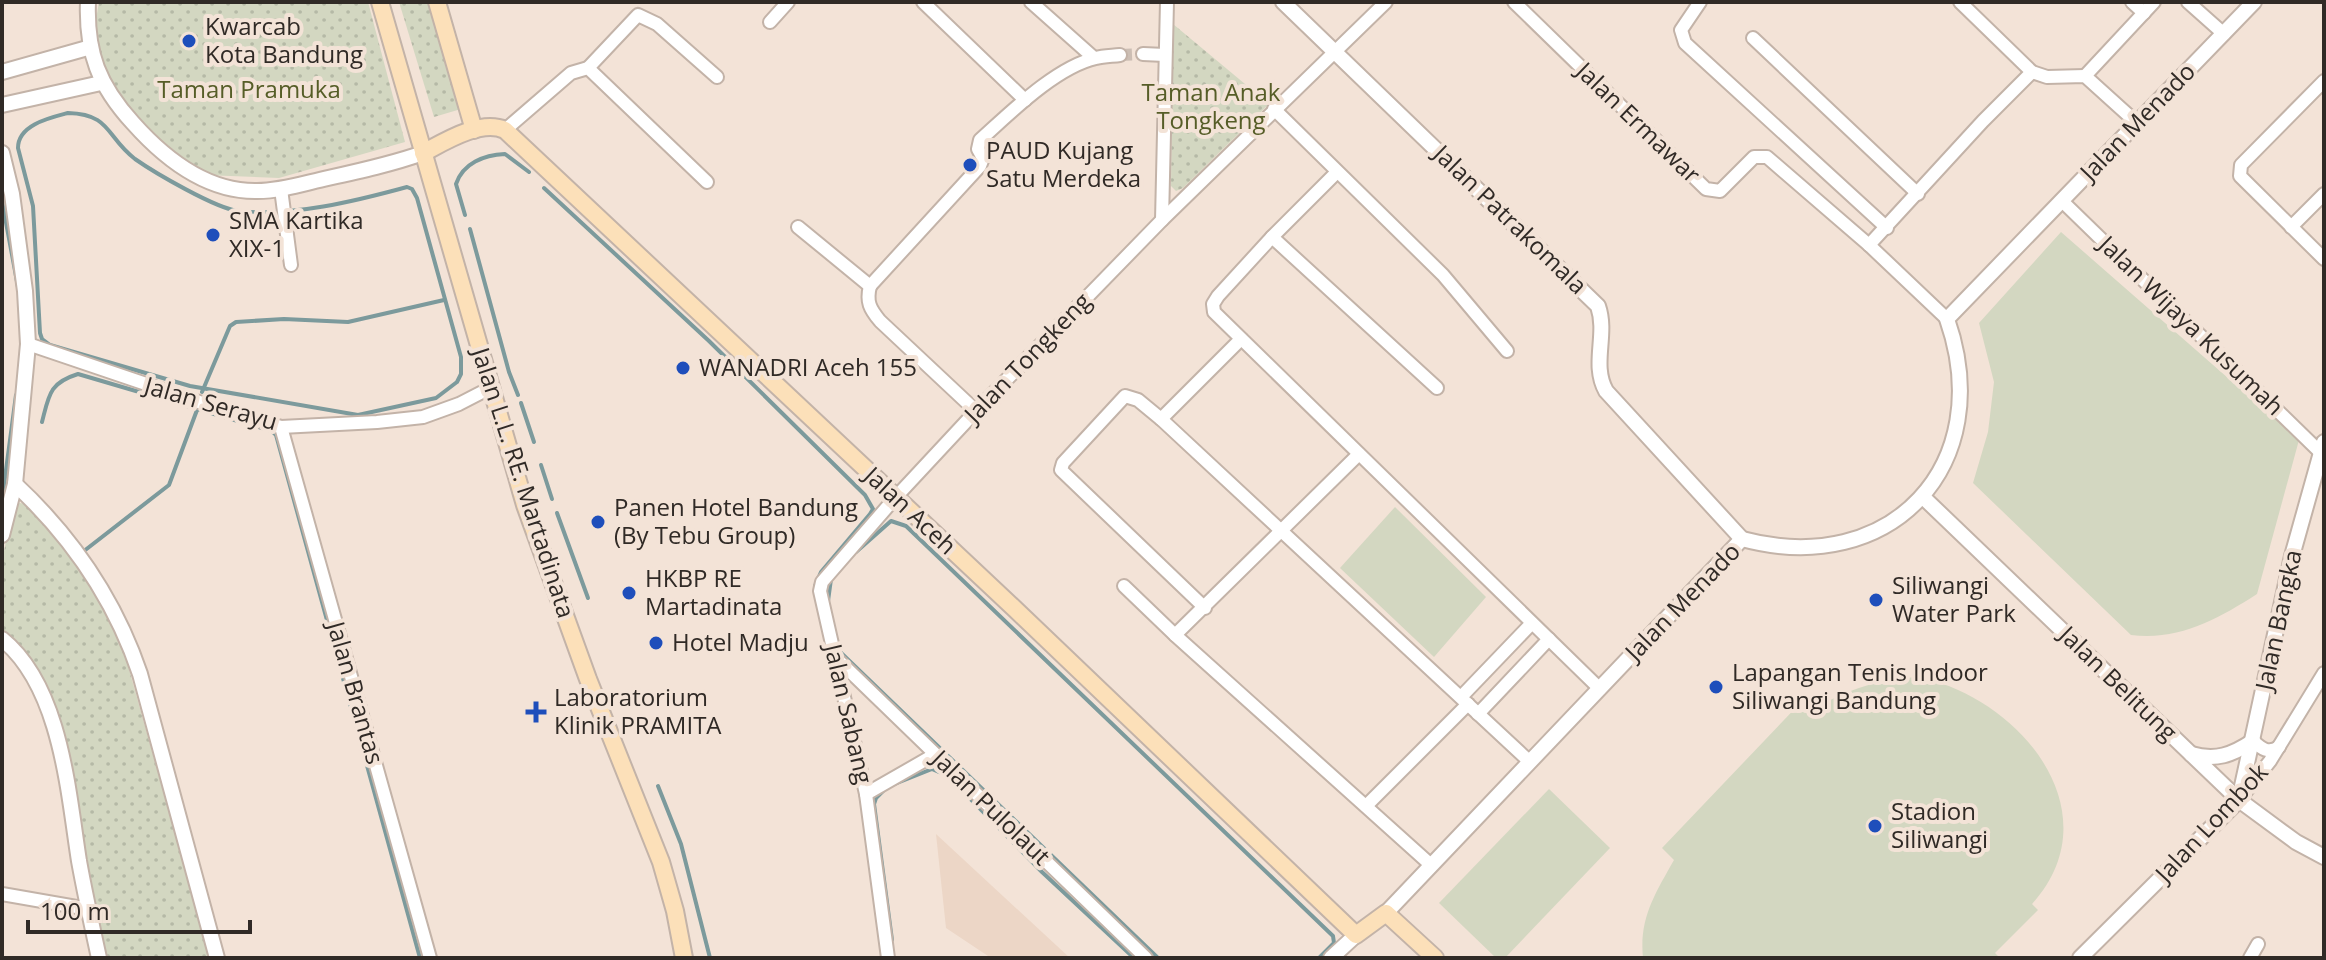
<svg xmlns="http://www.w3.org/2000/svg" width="2326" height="960" font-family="'Open Sans',sans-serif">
  <defs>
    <pattern id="park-dots" width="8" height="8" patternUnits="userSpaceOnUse" patternTransform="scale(2)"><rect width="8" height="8" fill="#d3d7c1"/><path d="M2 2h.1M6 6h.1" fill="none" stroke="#b5b9a6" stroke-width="1.8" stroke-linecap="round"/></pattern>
  </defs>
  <rect width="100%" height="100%" fill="#f3e3d7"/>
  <path fill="#ecd6c6" d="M936,834L1070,958H991L946,928Z"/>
  <g fill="#d3d7c1">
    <path d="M2061,232L2299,440L2257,594C2218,619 2179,641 2131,635L1973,483L1988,432L1994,382L1979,323Z"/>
    <path d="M1395,507L1486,597L1434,657L1340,568Z"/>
    <path d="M1916,677C2016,694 2116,811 2032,904L2038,910L1995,953L2000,958H1643C1639,918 1655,894 1674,860L1662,848L1805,698L1816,707C1854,688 1872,681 1916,677Z"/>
    <path d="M1549,789L1610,848L1505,958H1496L1439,903Z"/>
  </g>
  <g fill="url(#park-dots)">
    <path d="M99,2H368L405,142L279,178L204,175L169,155L96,79L93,36Z"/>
    <path d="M399,2H428L461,109L434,117Z"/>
    <path d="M1173,24L1269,104L1183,188L1176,191L1171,186Z"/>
    <path d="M19,503L30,504L78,562L120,637L210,958H102L43,687L18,644L2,631V561L13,507Z"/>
  </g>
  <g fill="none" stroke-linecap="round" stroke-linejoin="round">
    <g stroke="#7c9a9c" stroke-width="4">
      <path d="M68,113C111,114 106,137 135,159C155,173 215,208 238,211C291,217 356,201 407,187L412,189L417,198L461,357V374L457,382L436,398L358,415L190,386L50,345L42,339L40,333L33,206L18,148C18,125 49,118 68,113Z"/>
      <path d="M544,188L709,341L865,495L873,509L870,514L821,572L815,586"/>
      <path d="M2,201L18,287"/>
      <path d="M465,215L456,184C463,163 484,155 505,154L529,172"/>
      <path d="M470,229L509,372L518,395"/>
      <path d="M202,392L230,326L236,322L284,319L348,322L444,300"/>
      <path d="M521,403L534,442"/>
      <path d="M42,422C49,395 49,383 78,374L272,431L276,435L420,958"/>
      <path d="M541,465L552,499"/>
      <path d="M2,500L16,395"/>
      <path d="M557,513L588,598"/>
      <path d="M84,551L169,485L197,410"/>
      <path d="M856,552L891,521L906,526L1333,936L1334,943L1319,958"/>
      <path d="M828,601L831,579"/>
      <path d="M837,649L1158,958"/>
      <path d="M892,785L932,769L948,776L1042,872L1134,958"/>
      <path d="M658,786L681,844L710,958"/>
      <path d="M885,789L876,798L874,804L892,940"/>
    </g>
    <path stroke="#ccbeb4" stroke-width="12" stroke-dasharray="12 6" stroke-linecap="butt" d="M1120,55L1143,54"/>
    <defs>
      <g id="minor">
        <path d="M923,2L1025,100"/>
        <path d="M1031,2L1094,58"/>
        <path d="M1514,2L1706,189L1720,191L1754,157H1767L1869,245L1947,319"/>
        <path d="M1700,2L1681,30L1685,43L1887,228"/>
        <path d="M1960,2L2032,72L2047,77L2085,76L2137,123"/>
        <path d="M2132,2L2144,13"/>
        <path d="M2188,2L2224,34"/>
        <path d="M770,22L788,2"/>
        <path d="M1753,38L1918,194"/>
        <path d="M1143,54L1165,55"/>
        <path d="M588,68L638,15L657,24L717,77"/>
        <path d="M2085,76L2154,2"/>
        <path d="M2324,81L2241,165L2240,176L2324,259"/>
        <path d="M1274,109L1443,275L1507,351"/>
        <path d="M505,130L571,73L588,68L707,182"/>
        <path d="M1337,172L1272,237L1218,296L1213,304L1214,312L1600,689"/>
        <path d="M281,189L291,265"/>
        <path d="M2062,201L2320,452"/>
        <path d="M1162,220L1167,2"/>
        <path d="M798,227L870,286"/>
        <path d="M2291,227L2324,194"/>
        <path d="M1272,237L1437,388"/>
        <path d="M1869,245L1983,121L2032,72"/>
        <path d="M870,286L980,166L983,158L978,149L980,140C1010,113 1056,67 1096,58C1103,56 1112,56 1120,55"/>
        <path d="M870,286C866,302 870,309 880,321L976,411"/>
        <path d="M28,344L208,405L281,427L377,422L423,417L459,404L490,388"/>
        <path d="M1161,419L1241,339"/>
        <path d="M281,427L430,958"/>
        <path d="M1124,586L1175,635L1431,865"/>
        <path d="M1205,608L1061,470L1063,463L1125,396L1138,400L1161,419L1530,762"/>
        <path d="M1175,635L1359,454"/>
        <path d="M836,658L1146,958"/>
        <path d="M1461,697L1532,623"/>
        <path d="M1478,714L1549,639"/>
        <path d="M2253,741C2262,749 2268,754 2279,747"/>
        <path d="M866,794L934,755"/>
        <path d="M2239,800L2270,761L2324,673"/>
        <path d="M1366,806L1468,704"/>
        <path d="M2,894L88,909"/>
        <path d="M888,958L866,794L820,591L822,582L895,498L976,411L1162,220L1386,2"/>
        <path d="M2250,958L2258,944"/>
      </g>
      <g id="tertiary">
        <path d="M88,2C86,53 99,86 133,123C165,159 206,192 257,191C281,191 305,183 328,178C360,171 392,164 423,153"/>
        <path d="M1283,2L1598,306C1608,335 1591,364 1606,391L1742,539"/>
        <path d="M2,72L91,47"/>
        <path d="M2,105L101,83"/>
        <path d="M2,153L12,194L25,291L28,344L15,484L2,535"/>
        <path d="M15,484C72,537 115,600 140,674L217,958"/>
        <path d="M1923,497L2239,800L2296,842L2324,857"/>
        <path d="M1742,539C1891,579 1998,465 1947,319L2254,2"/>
        <path d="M2,639C61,687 68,791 79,861C85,894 92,926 99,958"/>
        <path d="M2191,754C2216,761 2232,755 2253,741"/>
        <path d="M2239,800L2292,556L2324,442"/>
        <path d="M1386,913L1742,539"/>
        <path d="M1331,958L1356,935"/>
        <path d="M2080,958L2239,800"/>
      </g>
      <g id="secondary">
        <path d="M380,2L525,505L588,679L661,862L675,911L684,958"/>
        <path d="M437,2L474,130"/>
        <path d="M423,153C444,142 480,119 505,130L1016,610L1356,935L1386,913L1435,958"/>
      </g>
    </defs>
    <use href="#minor" stroke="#c3b3a8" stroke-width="16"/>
    <use href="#tertiary" stroke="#c3b3a8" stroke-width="18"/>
    <use href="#secondary" stroke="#c3b3a8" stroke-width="20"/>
    <use href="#minor" stroke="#fff" stroke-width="12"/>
    <use href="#tertiary" stroke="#fff" stroke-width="14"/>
    <use href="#secondary" stroke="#fce0b9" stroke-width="16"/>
  </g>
  <g fill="#1e4ebb" stroke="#f3e3d7" stroke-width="3">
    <circle cx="189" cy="41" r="8"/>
    <circle cx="970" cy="165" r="8"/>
    <circle cx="213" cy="235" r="8"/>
    <circle cx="683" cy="368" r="8"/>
    <circle cx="598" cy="522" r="8"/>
    <circle cx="629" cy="593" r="8"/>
    <circle cx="1876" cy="600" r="8"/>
    <circle cx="656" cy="643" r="8"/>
    <circle cx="1716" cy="687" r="8"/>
    <path d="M532 700h8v8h8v8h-8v8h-8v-8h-8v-8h8z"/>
    <circle cx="1875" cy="826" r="8"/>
  </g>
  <g text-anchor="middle" stroke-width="8" stroke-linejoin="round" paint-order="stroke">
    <g font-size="24" fill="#302a26" stroke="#f3e3d7" text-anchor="start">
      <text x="205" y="35">Kwarcab<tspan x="205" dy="28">Kota Bandung</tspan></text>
      <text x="986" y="159">PAUD Kujang<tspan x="986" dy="28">Satu Merdeka</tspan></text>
      <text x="229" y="229">SMA Kartika<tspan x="229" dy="28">XIX-1</tspan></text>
      <text x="699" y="376">WANADRI Aceh 155</text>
      <text x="614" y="516">Panen Hotel Bandung<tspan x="614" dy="28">(By Tebu Group)</tspan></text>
      <text x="645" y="587">HKBP RE<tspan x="645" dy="28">Martadinata</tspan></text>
      <text x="1892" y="594">Siliwangi<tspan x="1892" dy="28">Water Park</tspan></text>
      <text x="672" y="651">Hotel Madju</text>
      <text x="1732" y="681">Lapangan Tenis Indoor<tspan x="1732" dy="28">Siliwangi Bandung</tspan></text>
      <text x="554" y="706">Laboratorium<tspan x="554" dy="28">Klinik PRAMITA</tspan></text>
      <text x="1891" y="820">Stadion<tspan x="1891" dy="28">Siliwangi</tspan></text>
    </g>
    <g font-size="24" fill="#565d27" stroke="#f3e3d7">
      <text x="249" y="98">Taman Pramuka</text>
      <text x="1211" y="101">Taman Anak<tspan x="1211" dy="28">Tongkeng</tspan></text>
    </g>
    <g font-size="24" fill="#302a26" stroke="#f3e3d7">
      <text transform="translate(2138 122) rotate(-46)" y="8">Jalan Menado</text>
      <text transform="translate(1638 123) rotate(44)" y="8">Jalan Ermawar</text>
      <text transform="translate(1510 220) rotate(44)" y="8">Jalan Patrakomala</text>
      <text transform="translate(2191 326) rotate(44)" y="8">Jalan Wijaya Kusumah</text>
      <text transform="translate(1028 358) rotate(-46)" y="8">Jalan Tongkeng</text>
      <text transform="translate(211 404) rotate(16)" y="8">Jalan Serayu</text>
      <text transform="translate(523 483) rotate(72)" y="8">Jalan L.L. RE. Martadinata</text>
      <text transform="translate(910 511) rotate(43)" y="8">Jalan Aceh</text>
      <text transform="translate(1683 602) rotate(-46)" y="8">Jalan Menado</text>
      <text transform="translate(2279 620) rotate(-78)" y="8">Jalan Bangka</text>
      <text transform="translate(2118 684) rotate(44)" y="8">Jalan Belitung</text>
      <text transform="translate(355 693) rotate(74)" y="8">Jalan Brantas</text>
      <text transform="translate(848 714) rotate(77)" y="8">Jalan Sabang</text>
      <text transform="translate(991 808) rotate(44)" y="8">Jalan Pulolaut</text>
      <text transform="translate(2212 823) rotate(-47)" y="8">Jalan Lombok</text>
    </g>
  </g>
  <rect width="2326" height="960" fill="none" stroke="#302a26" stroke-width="8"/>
  <path d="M28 920v12h222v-12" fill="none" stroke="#302a26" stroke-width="4"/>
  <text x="40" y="920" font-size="24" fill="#302a26" stroke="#f3e3d7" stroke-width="6" paint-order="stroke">100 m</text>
</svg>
